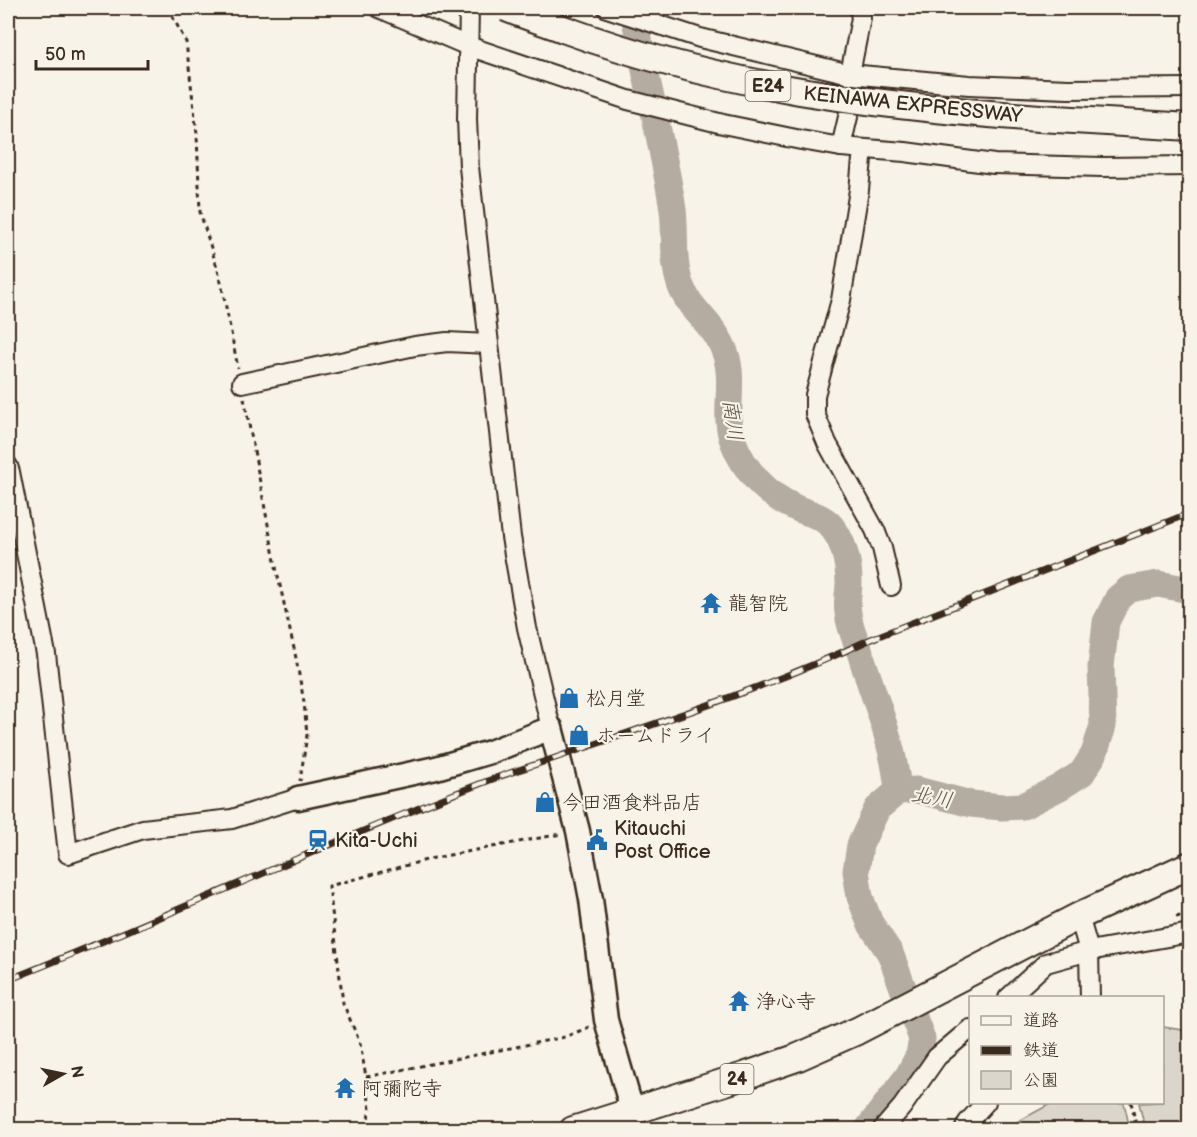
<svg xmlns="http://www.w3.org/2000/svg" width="1197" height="1137" font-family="'Balsamiq Sans','Klee One',sans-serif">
  <rect width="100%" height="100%" fill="#f7f3e8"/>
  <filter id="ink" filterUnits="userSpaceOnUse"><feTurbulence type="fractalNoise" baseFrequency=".0167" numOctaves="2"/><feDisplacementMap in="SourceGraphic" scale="12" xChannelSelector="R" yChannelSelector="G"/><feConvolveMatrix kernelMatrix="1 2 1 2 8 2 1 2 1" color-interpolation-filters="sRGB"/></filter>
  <g filter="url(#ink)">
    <g fill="#dbd6cb" stroke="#8b8074" stroke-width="1.5">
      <path d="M1163,1027L1189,1031V1129H1145L1139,1103L1162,1102Z"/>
      <path d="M1052,1103H1124L1130,1129H1008L1015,1123Z"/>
    </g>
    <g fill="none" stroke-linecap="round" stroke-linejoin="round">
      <g stroke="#b4aca0" stroke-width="27">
        <path d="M633,8C644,73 661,137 672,203C677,230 671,258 680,284C689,311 717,325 726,355C735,383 723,415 733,441C744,471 767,495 796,508C810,514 825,516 834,530C844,543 849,565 849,582C849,592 846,603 848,613C849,626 856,640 860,652C874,699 894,742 898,791"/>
        <path d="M867,1130L908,1076L919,1055L922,1039L890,953L870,923L860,897L856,871L860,845L877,809L898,791L917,790L971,804L1002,807L1023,806L1060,787L1082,773L1094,754L1103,726L1101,667L1106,622L1118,598L1129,589L1158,584L1190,590"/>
      </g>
      <defs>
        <g id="minor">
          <path d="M379,8L468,46L628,100L723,124L801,140L841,147L905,152L994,164L1102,167L1190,166"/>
          <path d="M469,8L467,119L469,167L489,344L511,537L527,628L551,728"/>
          <path d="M607,8L700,38L850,74L969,85L1068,89L1190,88"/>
          <path d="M841,147L851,104L850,74L861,18L859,8"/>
          <path d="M863,149L859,190L841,300L815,395V414L827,443L875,530L882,548L891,586"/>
          <path d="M242,383L415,346L447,342L489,344"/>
          <path d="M8,466L10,472L46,654L68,854L143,829L232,819L298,798"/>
          <path d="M1079,916L1089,951L1090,998"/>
          <path d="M1008,998L1046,963L1089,951L1190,933"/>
          <path d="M882,1130L902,1107L937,1057L970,1029"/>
          <path d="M964,1130L968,1122L986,1102"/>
        </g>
        <path id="major" d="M298,798L436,768L490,752L551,728L578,831L591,899L606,1020L632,1110"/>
        <g id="highway">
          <path d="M1040,118L1190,127"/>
          <path d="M573,1130L744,1076L796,1058L857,1031L1079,916L1190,865"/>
        </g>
      </defs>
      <use href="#minor" stroke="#3b2a1e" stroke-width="22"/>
      <use href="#major" stroke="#3b2a1e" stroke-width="27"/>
      <use href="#highway" stroke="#3b2a1e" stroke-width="30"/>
      <g stroke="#3b2a1e" stroke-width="3" stroke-dasharray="4.5 4.5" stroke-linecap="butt">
        <path d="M168,8L186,42L197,134L200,212L220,277L238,368"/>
        <path d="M244,398L277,572L295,653L304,702L307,735L300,781"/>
        <path d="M1176,917L1190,914"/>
        <path d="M366,1077L565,1037L589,1027"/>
        <path d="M1131,1102L1137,1130"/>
        <path d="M357,1130L367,1124L370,1109L366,1077L360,1043L343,1003L329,886L434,858L561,834"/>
      </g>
      <use href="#minor" stroke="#f7f3e8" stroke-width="18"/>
      <use href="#major" stroke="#f7f3e8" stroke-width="22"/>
      <use href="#highway" stroke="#f7f3e8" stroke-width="26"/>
      <defs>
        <path id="rail" d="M8,980C170,916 328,842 490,780C514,771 538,764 561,756C665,720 772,686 871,639L1190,513"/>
      </defs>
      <use href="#rail" stroke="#3b2a1e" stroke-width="7"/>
      <use href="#rail" stroke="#f7f3e8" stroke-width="4.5" stroke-dasharray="14" stroke-linecap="butt"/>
      <defs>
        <path id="highway-bridge" d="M506,8C525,16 546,22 566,30C723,87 874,106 1040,118"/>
      </defs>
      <use href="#highway-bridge" stroke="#3b2a1e" stroke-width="30" stroke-linecap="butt"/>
      <use href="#highway-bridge" stroke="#f7f3e8" stroke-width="26"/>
    </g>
  </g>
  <defs>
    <symbol id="temple-bare" viewBox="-9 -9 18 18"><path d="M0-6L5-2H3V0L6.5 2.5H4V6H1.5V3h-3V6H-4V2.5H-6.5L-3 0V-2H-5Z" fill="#1f6fb2" stroke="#f7f3e8" stroke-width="2.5" paint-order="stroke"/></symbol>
    <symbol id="shop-bare" viewBox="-9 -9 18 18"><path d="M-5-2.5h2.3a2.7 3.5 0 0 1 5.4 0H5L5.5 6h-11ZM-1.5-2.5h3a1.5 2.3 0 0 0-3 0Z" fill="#1f6fb2" stroke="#f7f3e8" stroke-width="2.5" paint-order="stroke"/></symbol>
    <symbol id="station-bare" viewBox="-9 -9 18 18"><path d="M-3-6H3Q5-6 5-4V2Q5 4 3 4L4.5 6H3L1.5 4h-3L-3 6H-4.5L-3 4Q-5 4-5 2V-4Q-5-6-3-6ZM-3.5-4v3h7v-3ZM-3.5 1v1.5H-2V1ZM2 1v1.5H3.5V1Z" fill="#1f6fb2" stroke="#f7f3e8" stroke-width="2.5" paint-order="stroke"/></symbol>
    <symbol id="civic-bare" viewBox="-9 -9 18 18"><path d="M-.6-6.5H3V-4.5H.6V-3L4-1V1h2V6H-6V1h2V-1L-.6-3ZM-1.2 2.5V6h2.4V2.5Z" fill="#1f6fb2" stroke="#f7f3e8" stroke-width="2.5" paint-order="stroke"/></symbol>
  </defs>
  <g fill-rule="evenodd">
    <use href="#temple-bare" x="696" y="588" width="30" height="30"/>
    <use href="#shop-bare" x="554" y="683" width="30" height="30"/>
    <use href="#shop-bare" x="564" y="720" width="30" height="30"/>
    <use href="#shop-bare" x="530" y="787" width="30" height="30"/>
    <use href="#station-bare" x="303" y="825" width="30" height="30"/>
    <use href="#civic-bare" x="582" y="825" width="30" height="30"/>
    <use href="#temple-bare" x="724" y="986" width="30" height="30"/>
    <use href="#temple-bare" x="330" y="1073" width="30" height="30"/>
  </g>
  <g text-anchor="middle" stroke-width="4.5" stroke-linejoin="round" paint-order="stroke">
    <g fill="#f7f3e8" stroke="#73665b" stroke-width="1.5">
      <rect x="745.5" y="71" width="45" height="30" rx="4.5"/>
      <rect x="720.5" y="1064" width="33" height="30" rx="4.5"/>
    </g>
    <g font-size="18" font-weight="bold" fill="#3b2a1e">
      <text x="768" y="92">E24</text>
      <text x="737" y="1085">24</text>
    </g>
    <g font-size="20" fill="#3b2a1e" stroke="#f7f3e8">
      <text transform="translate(913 104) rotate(6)" y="7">KEINAWA EXPRESSWAY</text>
    </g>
    <g font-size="20" fill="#3b2a1e" stroke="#f7f3e8" text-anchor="start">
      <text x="728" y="610">龍智院</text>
      <text x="586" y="705">松月堂</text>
      <text x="596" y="742">ホームドライ</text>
      <text x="562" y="809">今田酒食料品店</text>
      <text x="614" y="835">Kitauchi<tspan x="614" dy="23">Post Office</tspan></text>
      <text x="335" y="847">Kita-Uchi</text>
      <text x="756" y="1008">浄心寺</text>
      <text x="362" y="1095">阿彌陀寺</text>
    </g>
    <g font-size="21" font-style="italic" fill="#5f5145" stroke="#f7f3e8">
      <text transform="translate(733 420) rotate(82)" y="7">南川</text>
      <text transform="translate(932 797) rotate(10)" y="7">北川</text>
    </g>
  </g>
  <rect width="1197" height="1137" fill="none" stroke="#f7f3e8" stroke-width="30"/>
  <rect x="15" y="15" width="1167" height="1107" fill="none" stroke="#3b2a1e" stroke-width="2" filter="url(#ink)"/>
  <rect x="969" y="996" width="195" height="108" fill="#f7f3e8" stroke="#aca397" stroke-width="1.5"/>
  <rect x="981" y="1016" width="30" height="9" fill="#f7f3e8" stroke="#aca397" stroke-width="1.5"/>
  <text x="1023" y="1026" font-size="18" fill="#3b2a1e">道路</text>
  <rect x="981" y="1046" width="30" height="9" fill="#3b2a1e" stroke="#aca397" stroke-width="1.5"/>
  <text x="1023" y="1056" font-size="18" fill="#3b2a1e">鉄道</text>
  <rect x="981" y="1071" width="30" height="18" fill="#dbd6cb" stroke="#aca397" stroke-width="1.5"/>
  <text x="1023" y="1086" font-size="18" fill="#3b2a1e">公園</text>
  <g transform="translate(63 1074) rotate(81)" stroke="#f7f3e8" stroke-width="4.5" paint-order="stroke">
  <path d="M0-4.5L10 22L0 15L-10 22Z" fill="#3b2a1e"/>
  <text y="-9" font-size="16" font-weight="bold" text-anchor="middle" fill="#3b2a1e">N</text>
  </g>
  <path d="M36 60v9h112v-9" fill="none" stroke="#3b2a1e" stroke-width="3"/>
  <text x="45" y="60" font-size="18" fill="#3b2a1e" stroke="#f7f3e8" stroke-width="4.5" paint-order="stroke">50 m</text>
</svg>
